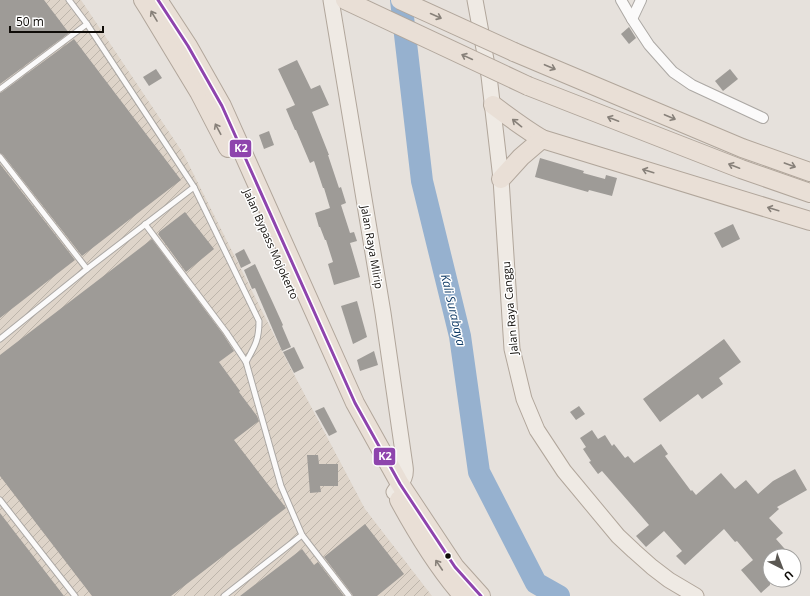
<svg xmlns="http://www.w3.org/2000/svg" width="810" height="596" font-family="'Open Sans',sans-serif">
  <defs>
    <pattern id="industrial-furrows" width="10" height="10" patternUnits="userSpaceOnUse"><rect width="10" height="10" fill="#ded4c9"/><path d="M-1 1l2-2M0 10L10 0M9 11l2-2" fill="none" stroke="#bdb5ab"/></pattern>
  </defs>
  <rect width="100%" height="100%" fill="#e6e1dc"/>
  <path fill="url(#industrial-furrows)" d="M0,0H81L183,153L288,363L365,509L432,596H0Z"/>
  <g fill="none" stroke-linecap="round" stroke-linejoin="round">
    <path stroke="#96b1cf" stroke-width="22" d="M401,0L422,181L460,336L479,472L536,583L559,596"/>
  </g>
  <g fill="#9e9b97">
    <path d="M0,0H44L69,33L0,84Z"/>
    <path d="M629,27L636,38L629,44L621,34Z"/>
    <path d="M74,39L181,180L82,256L3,155L0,153V93L2,92Z"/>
    <path d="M297,60L311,89L320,85L329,105L312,112L329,155H328L339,188L341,187L346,203L341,205L350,233L354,232L357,241L350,243L360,277L334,285L328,264L333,262L326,240H325L320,227H319L315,213L330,208L324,188H323L314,161L310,163L296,130H295L286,109L295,105L278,69Z"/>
    <path d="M156,69L162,78L149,86L143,77Z"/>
    <path d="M730,69L738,79L723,91L715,81Z"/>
    <path d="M269,131L274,145L264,149L259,135Z"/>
    <path d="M540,158L584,171L583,173L605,179L606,175L617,178L612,196L589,190L588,192L535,177Z"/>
    <path d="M0,164L75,260L0,318Z"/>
    <path d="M185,212L214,249L186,272L158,234L159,233V232Z"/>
    <path d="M733,224L740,239L722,248L714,233Z"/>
    <path d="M152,239L223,334L234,351L219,362L240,391L239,392L257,416L259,421L234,440L286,508L171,596H92L0,476V355Z"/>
    <path d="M244,249L251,263L241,268L235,254Z"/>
    <path d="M255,264L273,303L283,325L282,326L291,347L282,351L255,288L252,289L244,270Z"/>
    <path d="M357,301L367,337L353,344L341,306Z"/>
    <path d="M724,339L741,362L719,378L723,384L702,399L698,394L660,422L643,399Z"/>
    <path d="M294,347L304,368L294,373L283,352Z"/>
    <path d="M374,351L378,365L360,371L357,360Z"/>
    <path d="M579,406L585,414L576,420L570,412Z"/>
    <path d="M324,407L337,432L329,436L315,411Z"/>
    <path d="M592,430L598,439L605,435L612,446L614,444L625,458L628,456L634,463L661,444L668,454L665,456L691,491L692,490L696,495L721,473L735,489L746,480L758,494L773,481L795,469L807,490L777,507L779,509L769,518L783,533L776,539L791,556H770V585L761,593L741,570L753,560L737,541L735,542L724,529L685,565L676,556L682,551L664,531L646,547L636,536L649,525L602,471L598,474L589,462L591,461L583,449L586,447L580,438Z"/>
    <path d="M307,455H318L319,464H338V486H320L321,492L310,493Z"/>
    <path d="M0,513L64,596H0Z"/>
    <path d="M365,524L404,574L377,596H353L352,594L324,557Z"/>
    <path d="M302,549L314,565L318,562L344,596H240Z"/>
  </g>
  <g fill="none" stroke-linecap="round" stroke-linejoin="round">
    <defs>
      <g id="lane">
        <path d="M0,89L87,24"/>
        <path d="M0,157L87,269"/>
        <path d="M194,187L259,321C259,340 255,346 246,362"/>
        <path d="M145,224L226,332L246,362L281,486L302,535L349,596"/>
        <path d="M0,339L87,269L194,187L87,24L69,0"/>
        <path d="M0,500L75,596"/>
        <path d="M224,596L302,535"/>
      </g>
      <g id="street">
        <path d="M621,0L632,19L649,45L673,72L692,85L763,118"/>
        <path d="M632,19L641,0"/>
      </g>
      <g id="primary">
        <path d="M331,0L383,313L405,466C407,479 401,482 394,492"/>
        <path d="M475,0L489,76L501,179L512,349L524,399L537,430L564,471L618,536L634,551L652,567L669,580L696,596"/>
      </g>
      <g id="highway">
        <path d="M143,0L150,11L199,92L228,148"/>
        <path d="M158,0L188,46L222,106L355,403L400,484L455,567L481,596"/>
        <path d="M514,52L742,148L810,172"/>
        <path d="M528,86L741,169L810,193"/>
        <path d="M493,105C509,117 525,129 542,139L810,221"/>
        <path d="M501,179L521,157L542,139"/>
        <path d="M399,500C417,533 438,568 463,596"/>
      </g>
    </defs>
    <use href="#lane" stroke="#aca8a4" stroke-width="7"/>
    <use href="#street" stroke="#aca8a4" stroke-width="12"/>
    <use href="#primary" stroke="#b1a69b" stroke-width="17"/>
    <use href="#highway" stroke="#b1a69b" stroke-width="20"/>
    <use href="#lane" stroke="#fbfafa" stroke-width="5"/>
    <use href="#street" stroke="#fbfafa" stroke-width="10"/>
    <use href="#primary" stroke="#efeae4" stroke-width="15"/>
    <use href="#highway" stroke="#e9dfd6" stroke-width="18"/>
    <defs>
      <g id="highway-bridge">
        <path d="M345,0L528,86"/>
        <path d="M400,0L514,52"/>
      </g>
    </defs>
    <use href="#highway-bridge" stroke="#b1a69b" stroke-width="20" stroke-linecap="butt"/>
    <use href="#highway-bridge" stroke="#e9dfd6" stroke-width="18"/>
    <defs>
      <path id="bus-1" d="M158,0L188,46L222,106L355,403L400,484L455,567L481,596"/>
    </defs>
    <use href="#bus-1" stroke="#fff" stroke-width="6"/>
    <use href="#bus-1" stroke="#8e44ad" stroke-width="3"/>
  </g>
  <defs><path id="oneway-shaft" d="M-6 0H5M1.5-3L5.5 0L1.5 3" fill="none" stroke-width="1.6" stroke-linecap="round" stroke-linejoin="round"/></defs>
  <g stroke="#878079">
    <use href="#oneway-shaft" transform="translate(154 16) rotate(-121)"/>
    <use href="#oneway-shaft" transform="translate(436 16) rotate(24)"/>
    <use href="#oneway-shaft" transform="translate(467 57) rotate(-155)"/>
    <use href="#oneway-shaft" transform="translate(550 67) rotate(23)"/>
    <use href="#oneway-shaft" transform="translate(670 117) rotate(23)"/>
    <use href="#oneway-shaft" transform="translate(613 119) rotate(-159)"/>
    <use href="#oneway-shaft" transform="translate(517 123) rotate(-141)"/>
    <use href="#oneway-shaft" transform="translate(218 129) rotate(-118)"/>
    <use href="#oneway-shaft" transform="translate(790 165) rotate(20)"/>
    <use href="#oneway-shaft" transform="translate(734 166) rotate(-159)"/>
    <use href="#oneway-shaft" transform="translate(648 171) rotate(-163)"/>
    <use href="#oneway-shaft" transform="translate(773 209) rotate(-163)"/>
    <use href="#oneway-shaft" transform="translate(439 565) rotate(-124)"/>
  </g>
  <circle fill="#0f0c08" stroke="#fff" stroke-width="1.5" cx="448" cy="556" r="3.5"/>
  <g text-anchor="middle" stroke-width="3" stroke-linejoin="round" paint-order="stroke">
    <g font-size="11" fill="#0f0c08" stroke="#fff">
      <text transform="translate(271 244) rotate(66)" y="4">Jalan Bypass Mojokerto</text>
      <text transform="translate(372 247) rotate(80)" y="4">Jalan Raya Mlirip</text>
      <text transform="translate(510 308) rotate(-95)" y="4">Jalan Raya Canggu</text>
    </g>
    <g font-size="12" font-style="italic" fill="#0f3b66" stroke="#fff">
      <text transform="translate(453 310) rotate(77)" y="4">Kali Surabaya</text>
    </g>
  </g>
  <g stroke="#fff" stroke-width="1.5">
    <rect x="229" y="139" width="23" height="19" rx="4" fill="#8e44ad"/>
    <rect x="373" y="447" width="23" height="19" rx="4" fill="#8e44ad"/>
  </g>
  <g font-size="11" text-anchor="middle" font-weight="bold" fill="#fff">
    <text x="241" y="152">K2</text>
    <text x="385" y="460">K2</text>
  </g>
  <g transform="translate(782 568) rotate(138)"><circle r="19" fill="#ffffff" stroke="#9f9e9c"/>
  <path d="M0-3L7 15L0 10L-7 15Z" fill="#5a5752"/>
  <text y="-6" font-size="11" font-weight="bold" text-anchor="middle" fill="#0f0c08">U</text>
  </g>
  <path d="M10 26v6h93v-6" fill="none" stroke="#0f0c08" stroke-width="2"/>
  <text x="16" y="26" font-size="12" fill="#0f0c08" stroke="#ffffff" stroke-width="3" paint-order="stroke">50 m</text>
</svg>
